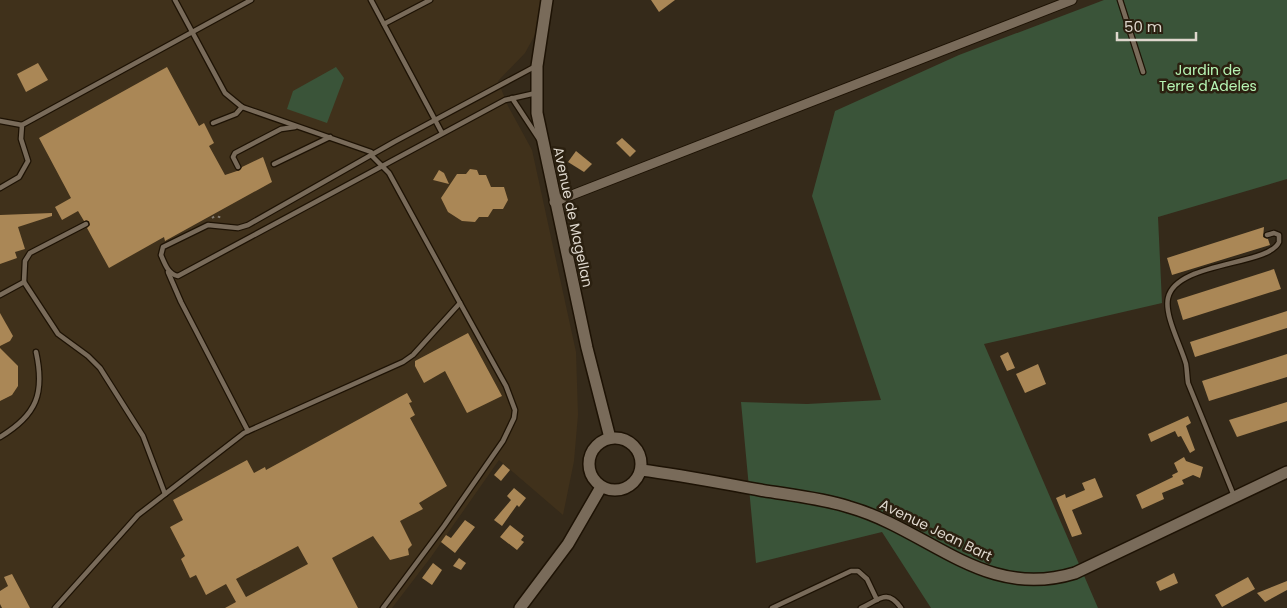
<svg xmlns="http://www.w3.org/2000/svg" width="1287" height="608" font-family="Poppins,sans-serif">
  <rect width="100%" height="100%" fill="#352a1a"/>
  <path fill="#40311b" d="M0,0H546L536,33L525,53L498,81L508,106L532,150L576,352L578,415L574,461L563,515L499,460L431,557L392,608H0Z"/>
  <g fill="#3a5439">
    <path d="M1104,0H1287V179L1158,217L1162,303L984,344L1098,608H931L882,532L756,563L741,402L807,404L881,400L812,196L835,111L959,55Z"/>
    <path d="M336,67L344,78L327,123L287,109L293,91Z"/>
  </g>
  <g fill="#aa8756" fill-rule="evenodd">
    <path d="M651,0H675L659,12Z"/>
    <path d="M38,63L48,80L26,92L17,74Z"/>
    <path d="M167,67L199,126L204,123L214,143L209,146L225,175L240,170L242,167L263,157L272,182L165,241L164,237L109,268L87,228L90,225L89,221H84L78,211L62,220L55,207L71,198L39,138Z"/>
    <path d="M622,138L636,151L630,157L616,143Z"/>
    <path d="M576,151L592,164L584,172L568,162Z"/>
    <path d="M470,169L477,170L479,175H486L491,187H504L508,200L503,209H493L488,217H479L475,222L462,221L448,212L441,198L457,174H466Z"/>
    <path d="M439,170L444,173L449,184L433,180Z"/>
    <path d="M52,213V216L18,227L25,249L15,252L17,258L0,264V215Z"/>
    <path d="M1264,227L1263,237L1268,239L1270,245L1172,275L1167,258Z"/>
    <path d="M1274,269L1281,289L1183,320L1177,300Z"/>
    <path d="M1287,311V328L1195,357L1190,342Z"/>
    <path d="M0,313L13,336L10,341L0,346Z"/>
    <path d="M468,333L502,396L467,413L445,371L424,383L415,366V361Z"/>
    <path d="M0,348L18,366V386L12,395L0,401Z"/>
    <path d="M1008,352L1015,368L1007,371L1000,356Z"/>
    <path d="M1287,354V377L1209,401L1202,381Z"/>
    <path d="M1038,364L1046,384L1025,393L1016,374Z"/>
    <path d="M407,393L412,402L409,403L415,415L410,418L447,486L419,503L423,509L400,521L412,545L408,549L409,555L390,560L373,536L332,558L358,608H225L236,602L226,584L206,595L196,575L190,578L181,559L185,556L170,527L183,520L173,500L247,460L254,473L265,467L266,470ZM298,546L308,564L246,597L236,579Z"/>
    <path d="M1287,402V421L1237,437L1229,420Z"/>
    <path d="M1188,416L1191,423L1186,426L1195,450L1190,453L1181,436L1178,437L1175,431L1151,442L1148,434Z"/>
    <path d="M1184,457L1186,461L1203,467L1200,478L1193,475L1182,480L1184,484L1162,493L1164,499L1142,509L1136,495L1173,477L1172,475L1178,472L1174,463Z"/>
    <path d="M503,464L510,470L501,481L494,475Z"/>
    <path d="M1095,478L1103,497L1072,510L1082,534L1072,537L1056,498L1065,494L1066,498L1085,490L1082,483Z"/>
    <path d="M514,488L526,498L519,507L517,505L502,526L494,520L511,500L507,496Z"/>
    <path d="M465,520L475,527L455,553L441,542L446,535L451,538Z"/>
    <path d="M510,525L524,536L521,540L524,542L517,550L500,537Z"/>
    <path d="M459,558L466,563L461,570L453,566Z"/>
    <path d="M433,563L442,570L432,585L422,578Z"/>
    <path d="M1174,573L1178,583L1160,591L1156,582Z"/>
    <path d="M12,574L30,608H2L0,604V591L8,586L4,577Z"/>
    <path d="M1248,577L1255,589L1222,607L1215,595Z"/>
    <path d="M1287,581V590L1265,602L1257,593Z"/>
  </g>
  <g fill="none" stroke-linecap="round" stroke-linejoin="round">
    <defs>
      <g id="service">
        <path d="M371,0L442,133"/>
        <path d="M1120,0L1143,72"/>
        <path d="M384,24L430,0"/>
        <path d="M536,93L505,100L178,276C168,274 165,264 161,255L163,247L208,225L238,228L248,225L394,142L536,66"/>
        <path d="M512,98L539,139"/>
        <path d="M0,121L22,125"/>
        <path d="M213,123L236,114L242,107"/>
        <path d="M274,164L330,137"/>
        <path d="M238,167L233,157L235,153L281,129L295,127"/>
        <path d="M0,188L19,177L28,161L21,139L22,125L251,0"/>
        <path d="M168,272L181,302L248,431"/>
        <path d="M24,282L25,261L30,253L86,224"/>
        <path d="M0,295L24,282L58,334L88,356L100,368L143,436L165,494"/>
        <path d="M0,437C37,415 45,393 36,352"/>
        <path d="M1234,496L1188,383C1187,376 1187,370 1186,364C1181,346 1164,315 1168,298C1176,261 1269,266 1279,242V235L1274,233L1267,235"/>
        <path d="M55,608L138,515L244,433L403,362L413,355L460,303L389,173L372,156L371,152L242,107L225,93L175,0"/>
        <path d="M383,608L444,526L503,441L514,418L515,410L506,386L460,303"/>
        <path d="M772,608L851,571H858L867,579L877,600"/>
        <path d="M861,608C879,600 887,588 901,608"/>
      </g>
      <path id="minor" d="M554,202L1072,0"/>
      <g id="tertiary">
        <path d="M547,0L537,66V113L587,348L610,438"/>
        <circle cx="615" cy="464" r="26"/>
        <path d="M641,470C681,475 721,483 760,490C790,495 821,498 849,507C930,530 984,601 1075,573L1287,472"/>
        <path d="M520,608L568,544L601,487"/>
      </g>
    </defs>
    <use href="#service" stroke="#1d1204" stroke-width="7"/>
    <use href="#minor" stroke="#1d1204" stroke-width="11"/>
    <use href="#tertiary" stroke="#1d1204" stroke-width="14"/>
    <path stroke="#877e71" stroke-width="2" stroke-dasharray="2.5 4" stroke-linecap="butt" d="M212,218L215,216L224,218"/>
    <use href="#service" stroke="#796b5a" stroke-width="4.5"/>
    <use href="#minor" stroke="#796b5a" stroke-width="9"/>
    <use href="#tertiary" stroke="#796b5a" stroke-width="11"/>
  </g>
  <g text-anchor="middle" stroke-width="5" stroke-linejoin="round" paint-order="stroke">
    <g font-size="14" fill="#b7f5b4" stroke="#2b2010">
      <text x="1208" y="75">Jardin de<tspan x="1208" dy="16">Terre d'Adeles</tspan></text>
    </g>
    <g font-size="14" fill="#ded7cd" stroke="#2b2010">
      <text transform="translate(573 217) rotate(78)" y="5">Avenue de Magellan</text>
      <text transform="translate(936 530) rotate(26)" y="5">Avenue Jean Bart</text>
    </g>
  </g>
  <path d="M1117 32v8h79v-8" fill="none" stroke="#ded7cd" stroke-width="2.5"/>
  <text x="1124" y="32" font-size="15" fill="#ded7cd" stroke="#2b2010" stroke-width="4" paint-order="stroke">50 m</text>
</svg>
